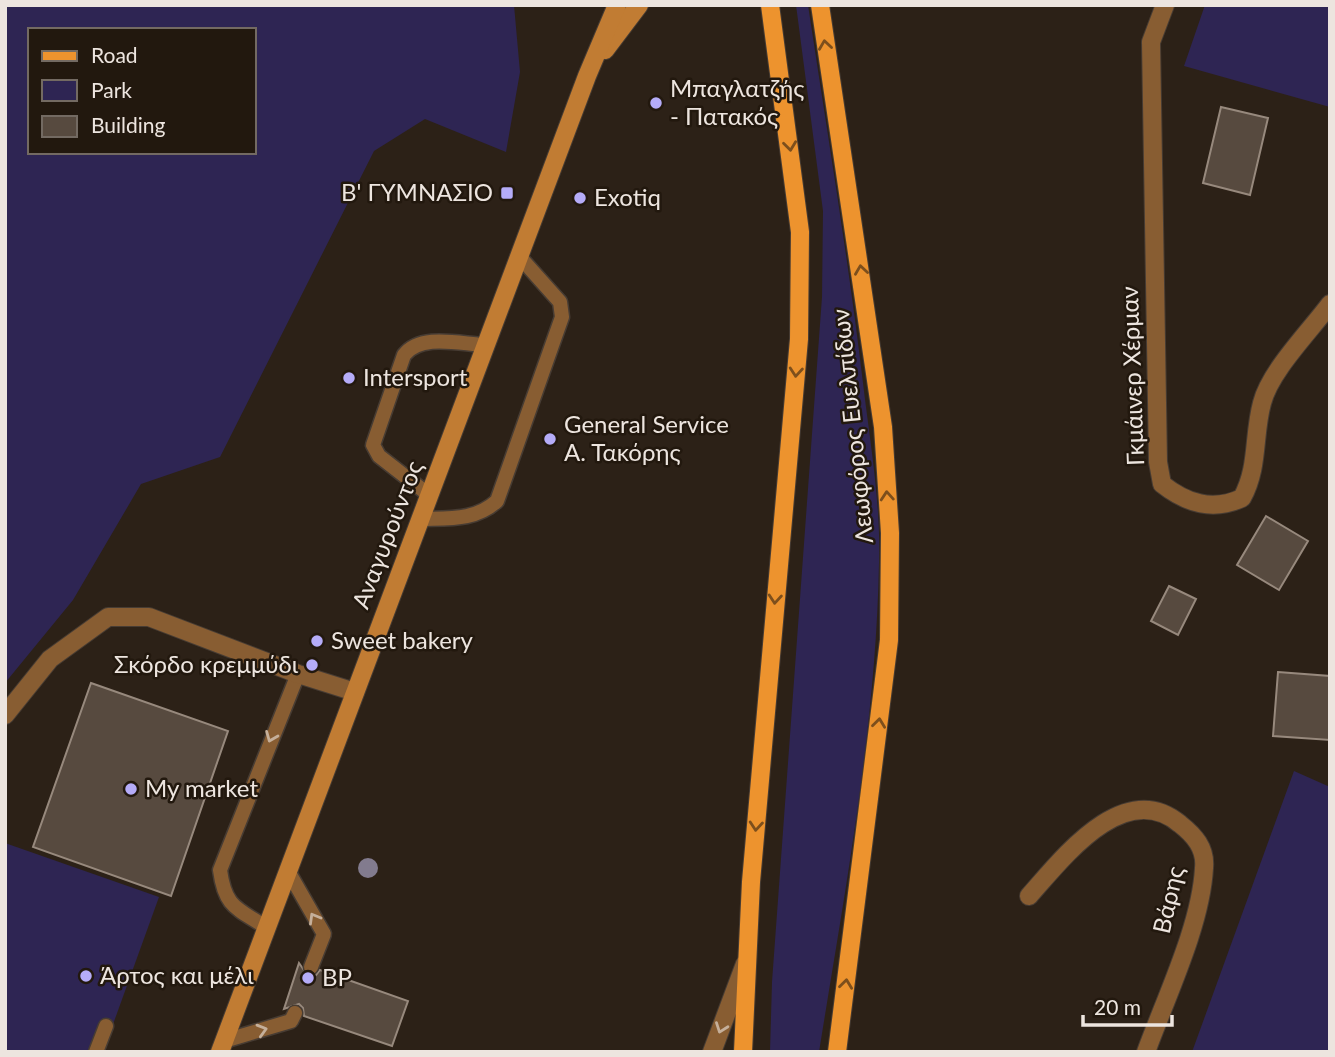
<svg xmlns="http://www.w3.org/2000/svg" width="1335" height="1057" font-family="Lato,sans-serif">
  <rect width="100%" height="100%" fill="#2c2117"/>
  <g fill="#2e2553" fill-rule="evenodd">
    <path d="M5,5H514L520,72L506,152L425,119L374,151L220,457L141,484L73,600L5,683ZM30,30H254V152H30Z"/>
    <path d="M796,5H808C827,131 848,257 863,383C870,442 881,503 879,563C876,727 845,890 819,1052H770L772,982L822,297L823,211Z"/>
    <path d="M1205,5H1330V107L1184,66Z"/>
    <path d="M1294,771L1330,787V1052H1192Z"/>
    <path d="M5,843L159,897L103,1052H5Z"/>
  </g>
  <g fill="#574a3f" stroke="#97897d" stroke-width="2">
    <path d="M1221,107L1268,118L1250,195L1203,183Z"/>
    <path d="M1266,516L1308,541L1279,590L1237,565Z"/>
    <path d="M1169,586L1196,599L1178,635L1151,621Z"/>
    <path d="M1278,672L1330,676V740L1273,736Z"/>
    <path d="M91,683L228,731L171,896L33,847Z"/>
    <path d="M299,963L308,976L316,975L320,970L408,1001L392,1046L304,1016L303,1008L299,1004L284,1009Z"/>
  </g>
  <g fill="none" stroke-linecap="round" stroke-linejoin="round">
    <defs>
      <g id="service">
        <path d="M429,495L379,456L373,445L404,355C421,333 460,344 485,345"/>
        <path d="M420,519C449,518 475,521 497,501L562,317L560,302L519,256"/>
        <path d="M288,871L324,934L311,967"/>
        <path d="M267,928C237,908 225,908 220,870L298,674"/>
        <path d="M224,1041L291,1021L295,1013"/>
        <path d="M96,1052L106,1026"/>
      </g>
      <g id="minor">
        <path d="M1165,5L1151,42L1158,462L1162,484C1186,503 1212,512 1242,498C1259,467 1253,436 1262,403C1270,371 1310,331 1330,304"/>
        <path d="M5,715L50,659L108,617H149L298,674L355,692"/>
        <path d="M1029,896C1062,859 1124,777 1180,824C1194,835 1206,848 1204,868C1201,925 1166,997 1146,1052"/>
        <path d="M712,1052L745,964"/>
      </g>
      <g id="secondary">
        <path d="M605,50L639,5"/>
        <path d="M220,1052L587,76L617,5"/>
      </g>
      <g id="primary">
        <path d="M820,5L883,427L890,533L889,640L837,1052"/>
        <path d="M743,1052L751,882L799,339L800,232L770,5"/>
      </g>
    </defs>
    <use href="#service" stroke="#473c33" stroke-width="17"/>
    <use href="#minor" stroke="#473c33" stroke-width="20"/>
    <use href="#secondary" stroke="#473c33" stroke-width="20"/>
    <use href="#primary" stroke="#473c33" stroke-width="20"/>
    <use href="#service" stroke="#885d32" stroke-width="14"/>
    <use href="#minor" stroke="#885d32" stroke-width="18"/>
    <use href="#secondary" stroke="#c17c33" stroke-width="18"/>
    <use href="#primary" stroke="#ed932e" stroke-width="18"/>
  </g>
  <circle fill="#827b8e" cx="368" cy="868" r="10"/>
  <defs><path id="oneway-chevron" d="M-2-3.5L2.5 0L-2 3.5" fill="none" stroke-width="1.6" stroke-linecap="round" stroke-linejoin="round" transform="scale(1.75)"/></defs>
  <g stroke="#7d4f1c">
    <use href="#oneway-chevron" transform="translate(825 45) rotate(-98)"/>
    <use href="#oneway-chevron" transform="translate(790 146) rotate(83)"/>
    <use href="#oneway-chevron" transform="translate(861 270) rotate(-98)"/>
    <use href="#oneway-chevron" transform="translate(796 372) rotate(95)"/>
    <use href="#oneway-chevron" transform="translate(887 496) rotate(-94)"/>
    <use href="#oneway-chevron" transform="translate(775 599) rotate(95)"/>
    <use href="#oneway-chevron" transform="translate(879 723) rotate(-83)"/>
    <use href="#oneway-chevron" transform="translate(756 826) rotate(95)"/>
    <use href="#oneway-chevron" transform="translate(846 984) rotate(-83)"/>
  </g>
  <g stroke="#c5af9a">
    <use href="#oneway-chevron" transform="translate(271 737) rotate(112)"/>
    <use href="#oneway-chevron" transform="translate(314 918) rotate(-120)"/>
    <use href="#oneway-chevron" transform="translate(721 1028) rotate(110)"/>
    <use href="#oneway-chevron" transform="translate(262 1030) rotate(-16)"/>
  </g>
  <g fill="#b5acf8" stroke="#22180e" stroke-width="2.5">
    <circle cx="656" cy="103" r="7"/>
    <rect x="500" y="186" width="14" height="14" rx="3.5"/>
    <circle cx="580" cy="198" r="7"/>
    <circle cx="349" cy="378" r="7"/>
    <circle cx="550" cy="439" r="7"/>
    <circle cx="317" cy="641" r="7"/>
    <circle cx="312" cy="665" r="7"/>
    <circle cx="131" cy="789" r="7"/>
    <circle cx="86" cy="976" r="7"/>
    <circle cx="308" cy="978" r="7"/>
  </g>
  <g text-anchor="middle" stroke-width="5" stroke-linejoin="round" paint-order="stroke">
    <g font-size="24" fill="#ede5df" stroke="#22180e" text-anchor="start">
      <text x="670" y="97">Μπαγλατζής<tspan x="670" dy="28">- Πατακός</tspan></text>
      <text x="493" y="201" text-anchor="end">Β' ΓΥΜΝΑΣΙΟ</text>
      <text x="594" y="206">Exotiq</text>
      <text x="363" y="386">Intersport</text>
      <text x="564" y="433">General Service<tspan x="564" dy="28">Α. Τακόρης</tspan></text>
      <text x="331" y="649">Sweet bakery</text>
      <text x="298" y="673" text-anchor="end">Σκόρδο κρεμμύδι</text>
      <text x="145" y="797">My market</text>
      <text x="100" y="984">Άρτος και μέλι</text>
      <text x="322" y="986">BP</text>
    </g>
    <g font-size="24" fill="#ede5df" stroke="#22180e">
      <text transform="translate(1133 376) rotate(-92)" y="8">Γκμάινερ Χέρμαν</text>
      <text transform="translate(853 426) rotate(-96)" y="8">Λεωφόρος Ευελπίδων</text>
      <text transform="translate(388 535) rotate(-69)" y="8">Αναγυρούντος</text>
      <text transform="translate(1169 900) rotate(-77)" y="8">Βάρης</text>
    </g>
  </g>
  <rect width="1335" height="1057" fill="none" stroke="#ede5df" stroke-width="14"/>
  <rect x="28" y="28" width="228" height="126" fill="#22180e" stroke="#736a62" stroke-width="2"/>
  <rect x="42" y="51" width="35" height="10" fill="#ed932e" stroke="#736a62" stroke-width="2"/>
  <text x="91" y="63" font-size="21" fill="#ede5df">Road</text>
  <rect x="42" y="80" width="35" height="21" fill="#2e2553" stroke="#736a62" stroke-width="2"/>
  <text x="91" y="98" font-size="21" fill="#ede5df">Park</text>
  <rect x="42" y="116" width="35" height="21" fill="#574a3f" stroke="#736a62" stroke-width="2"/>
  <text x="91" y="133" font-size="21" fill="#ede5df">Building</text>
  <path d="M1083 1015v10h89v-10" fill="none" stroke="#ede5df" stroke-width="3.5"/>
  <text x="1094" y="1015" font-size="21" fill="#ede5df" stroke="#22180e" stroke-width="5" paint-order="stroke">20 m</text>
</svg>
